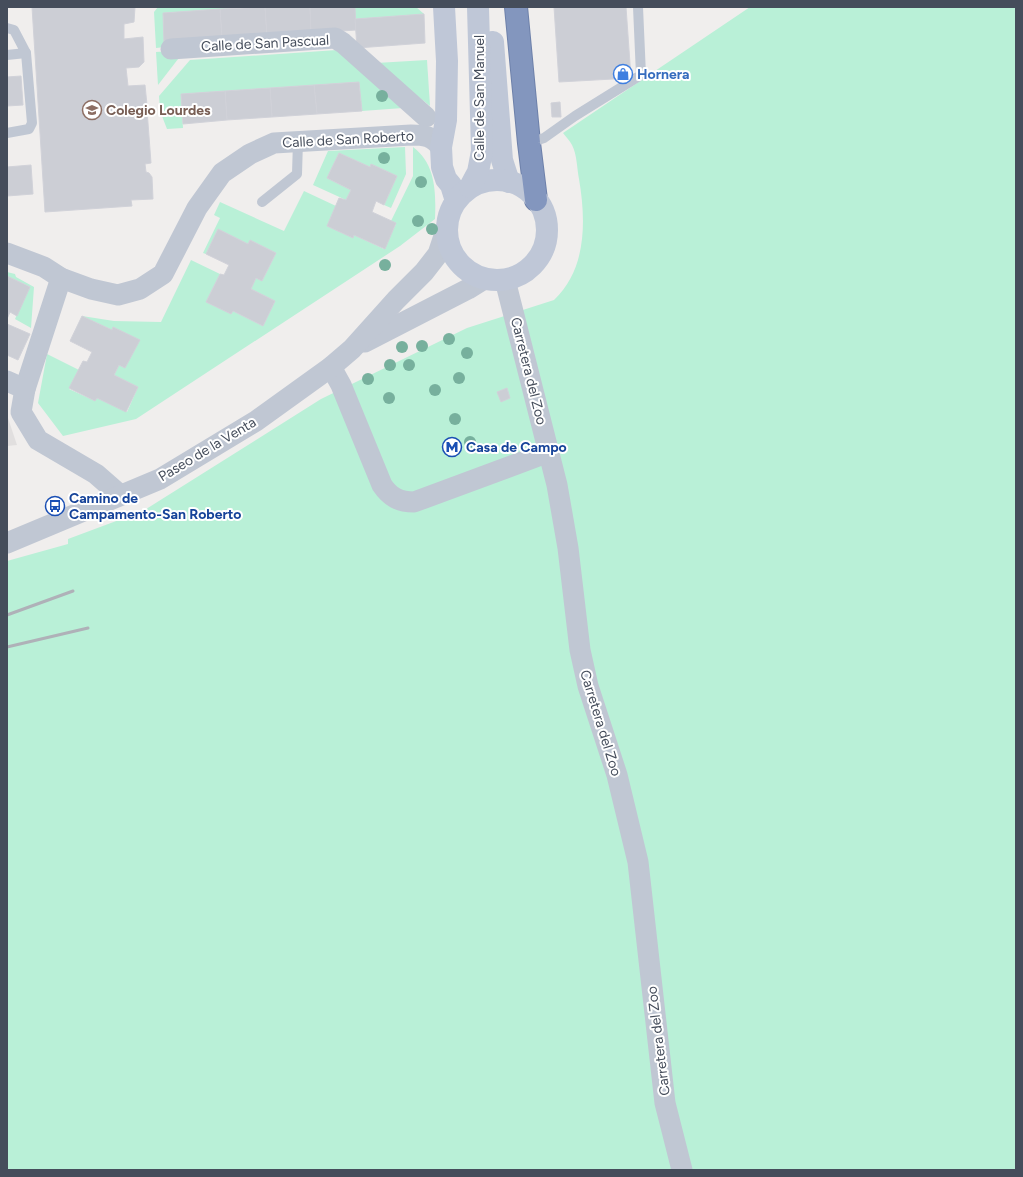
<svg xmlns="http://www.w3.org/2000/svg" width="1023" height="1177" font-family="Figtree,sans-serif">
  <rect width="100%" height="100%" fill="#f0eeed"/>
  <path fill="#e1dfdf" d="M7,415L17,445L7,446Z"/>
  <g fill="#b9f0d7">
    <path d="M158,7H254L163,13L165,47L156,48L154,12Z"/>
    <path d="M355,7H416L424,14L355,19Z"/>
    <path d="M750,7H1016V1170H7V561L68,544V539L143,511L321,399L467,328L554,300C587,269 586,220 579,179C577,169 577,154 572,145C570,141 566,137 563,133Z"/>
    <path d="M185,50L158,85L156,52Z"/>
    <path d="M337,50L403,108L362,111L359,82L181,94L183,128L167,129L160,111L159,96L190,60Z"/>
    <path d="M427,60L430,106L376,63Z"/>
    <path d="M405,147L406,174L391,208L384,205L397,176L371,164L370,167L339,153L327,178L351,190L346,200L313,185L328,151Z"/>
    <path d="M413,147C436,164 436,193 435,219L400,246L136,419L63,436L38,403L47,354L79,370L69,389L95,401L97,398L127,412L138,387L114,375L119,365L125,368L139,340L113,327L112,330L82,316L114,321L161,322L191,260L220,274L206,302L231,314L233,311L263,326L275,301L251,289L256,278L262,281L276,253L250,240L248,244L218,229L206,254L203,253L220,218L214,215L220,202L284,231L304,191L336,206L327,226L353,238L354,235L384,249L396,224L391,221L413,176Z"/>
    <path d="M7,272L15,274L16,277L34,287L31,328L15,319L30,287L7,276Z"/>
  </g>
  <g fill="#ccced5" stroke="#d1d2d9">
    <path d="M32,7H135L134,22L124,24V39L143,37L144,62L139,67L126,68L128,86L145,85L147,105L145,110H147L151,163L145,164L146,172L149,173L152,177L153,199L131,200L132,206L45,212Z"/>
    <path d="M265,7L267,36L222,39L220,9Z"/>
    <path d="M265,7H310L311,33L267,36Z"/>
    <path d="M310,7H355L356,30L311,33Z"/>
    <path d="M554,7H626L631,78L559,82Z"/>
    <path d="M220,9L222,39L164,43L163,13Z"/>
    <path d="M424,14L425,43L357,48L355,19Z"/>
    <path d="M21,76L23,105L7,106V77Z"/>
    <path d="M359,82L362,111L317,114L314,85Z"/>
    <path d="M314,85L317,114L272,117L270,88Z"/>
    <path d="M270,88L272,117L227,120L225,91Z"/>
    <path d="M225,91L227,120L183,124L181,94Z"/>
    <path d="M560,102L561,117H552L551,103Z"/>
    <path d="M339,153L370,167L371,164L397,176L384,205L376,201L372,212L396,223L385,249L354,235L353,238L327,226L339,198L346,200L351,190L327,178Z"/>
    <path d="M31,165L33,194L7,196V167Z"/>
    <path d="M218,229L248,244L250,240L276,253L262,281L256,278L251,289L275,301L263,326L233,311L231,314L206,302L220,274L224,275L229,265L206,254Z"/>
    <path d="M7,276L30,287L17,316L10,312L7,319Z"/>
    <path d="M82,316L112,330L113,327L140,340L125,368L119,365L114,375L138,387L126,412L97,398L95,401L69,388L83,361L87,362L92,352L70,341Z"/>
    <path d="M7,324L30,334L18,360L7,355Z"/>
    <path d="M507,388L510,398L501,402L497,392Z"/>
  </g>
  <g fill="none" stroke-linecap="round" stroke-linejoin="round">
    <defs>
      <path id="highway" d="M516,7L529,143L536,200"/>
    </defs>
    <use href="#highway" stroke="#6e81aa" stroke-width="24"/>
    <g stroke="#c0c7d3" stroke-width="10">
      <path d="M7,28L14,30L26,53L32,123L29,129L7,133"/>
      <path d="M7,55L26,53"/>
      <path d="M529,143L544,138L575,116L641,75L638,7"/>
      <path d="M262,202L297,174L298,141"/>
    </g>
    <g stroke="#c0c7d3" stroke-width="21">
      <path d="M171,49L335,38L343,43L426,117"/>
      <path d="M7,253L44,267L61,278L91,289L118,295L140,289L163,274L197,208L222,173L250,154L274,143L411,135C425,135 432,136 441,147"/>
      <path d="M61,278L25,389L21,412L38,440L96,474L120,495"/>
      <path d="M505,280L557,485L568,548L580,650L588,686L617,775L638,862L665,1103L682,1170"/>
      <path d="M365,342L468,289L484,279"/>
      <path d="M331,367L341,385L382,485C390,497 399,502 414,502L549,452"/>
      <path d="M7,381L25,389"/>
      <path d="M7,543L160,479L256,421L331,367L352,349L396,300L424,272L438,254L446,230"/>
    </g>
    <g stroke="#bfc7d7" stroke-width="22">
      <path d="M444,7L447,61L446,120L441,147L442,167L446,179L451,185L456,201"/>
      <path d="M493,42L502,160L509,182"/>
      <circle cx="497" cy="230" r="50"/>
      <path d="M470,187L478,172L482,151L478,7"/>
    </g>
    <use href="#highway" stroke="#8396be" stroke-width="22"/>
    <g stroke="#afb1b8" stroke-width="3">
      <path d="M7,615L73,591"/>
      <path d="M7,647L88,628"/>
    </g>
  </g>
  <g fill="#77b09d">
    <circle cx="382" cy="96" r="6"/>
    <circle cx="384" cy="158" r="6"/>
    <circle cx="421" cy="182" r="6"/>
    <circle cx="418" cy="221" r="6"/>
    <circle cx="432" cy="229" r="6"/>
    <circle cx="385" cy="265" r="6"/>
    <circle cx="449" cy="339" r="6"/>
    <circle cx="422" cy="346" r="6"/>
    <circle cx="402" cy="347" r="6"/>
    <circle cx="467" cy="353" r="6"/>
    <circle cx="390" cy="365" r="6"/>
    <circle cx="409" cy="365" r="6"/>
    <circle cx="459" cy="378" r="6"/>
    <circle cx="368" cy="379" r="6"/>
    <circle cx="435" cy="390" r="6"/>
    <circle cx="389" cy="398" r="6"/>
    <circle cx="455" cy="419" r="6"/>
    <circle cx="470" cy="442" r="6"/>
  </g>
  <defs>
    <symbol id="shop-ring" viewBox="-11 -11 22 22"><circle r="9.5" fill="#fff" stroke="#3f7fe0" stroke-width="1.5"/><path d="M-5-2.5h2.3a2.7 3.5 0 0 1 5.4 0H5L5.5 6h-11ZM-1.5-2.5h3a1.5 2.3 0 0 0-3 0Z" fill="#3f7fe0"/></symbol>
    <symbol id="school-ring" viewBox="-11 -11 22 22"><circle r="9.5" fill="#fff" stroke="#8d6e63" stroke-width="1.5"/><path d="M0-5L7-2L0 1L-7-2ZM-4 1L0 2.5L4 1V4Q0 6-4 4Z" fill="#8d6e63"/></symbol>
    <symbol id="metro-ring" viewBox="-11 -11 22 22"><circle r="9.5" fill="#fff" stroke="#1a4fb4" stroke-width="1.5"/><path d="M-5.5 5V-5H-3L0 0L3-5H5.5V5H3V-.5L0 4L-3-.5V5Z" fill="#1a4fb4"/></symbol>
    <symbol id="bus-ring" viewBox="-11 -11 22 22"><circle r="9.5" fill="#fff" stroke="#1a4fb4" stroke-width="1.5"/><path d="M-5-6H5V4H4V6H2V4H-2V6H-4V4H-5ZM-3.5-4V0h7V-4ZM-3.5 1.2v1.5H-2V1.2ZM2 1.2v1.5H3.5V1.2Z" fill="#1a4fb4"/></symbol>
  </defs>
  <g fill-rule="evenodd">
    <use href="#shop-ring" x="612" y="63" width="22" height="22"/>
    <use href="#school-ring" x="81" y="99" width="22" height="22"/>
    <use href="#metro-ring" x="441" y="436" width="22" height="22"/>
    <use href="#bus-ring" x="44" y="495" width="22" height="22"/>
  </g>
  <g text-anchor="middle" stroke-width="4" stroke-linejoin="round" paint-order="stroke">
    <g font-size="14" fill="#454d5b" stroke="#fff">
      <text transform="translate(265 43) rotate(-3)" y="5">Calle de San Pascual</text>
      <text transform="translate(479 98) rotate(-90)" y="5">Calle de San Manuel</text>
      <text transform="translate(348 139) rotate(-3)" y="5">Calle de San Roberto</text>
      <text transform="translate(529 371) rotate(76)" y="5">Carretera del Zoo</text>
      <text transform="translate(207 449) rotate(-31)" y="5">Paseo de la Venta</text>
      <text transform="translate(601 723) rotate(73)" y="5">Carretera del Zoo</text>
      <text transform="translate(658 1041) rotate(-97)" y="5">Carretera del Zoo</text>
    </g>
    <g font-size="14" font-weight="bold" fill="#366cbe" stroke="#fff" text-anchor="start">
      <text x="637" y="79">Hornera</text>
    </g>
    <g font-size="14" font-weight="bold" fill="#785e54" stroke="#fff" text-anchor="start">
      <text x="106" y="115">Colegio Lourdes</text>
    </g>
    <g font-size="14" font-weight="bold" fill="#164399" stroke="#fff" text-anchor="start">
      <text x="466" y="452">Casa de Campo</text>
      <text x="69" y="503">Camino de<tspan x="69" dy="16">Campamento-San Roberto</tspan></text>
    </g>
  </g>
  <rect width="1023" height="1177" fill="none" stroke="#454d5b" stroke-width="16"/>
</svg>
